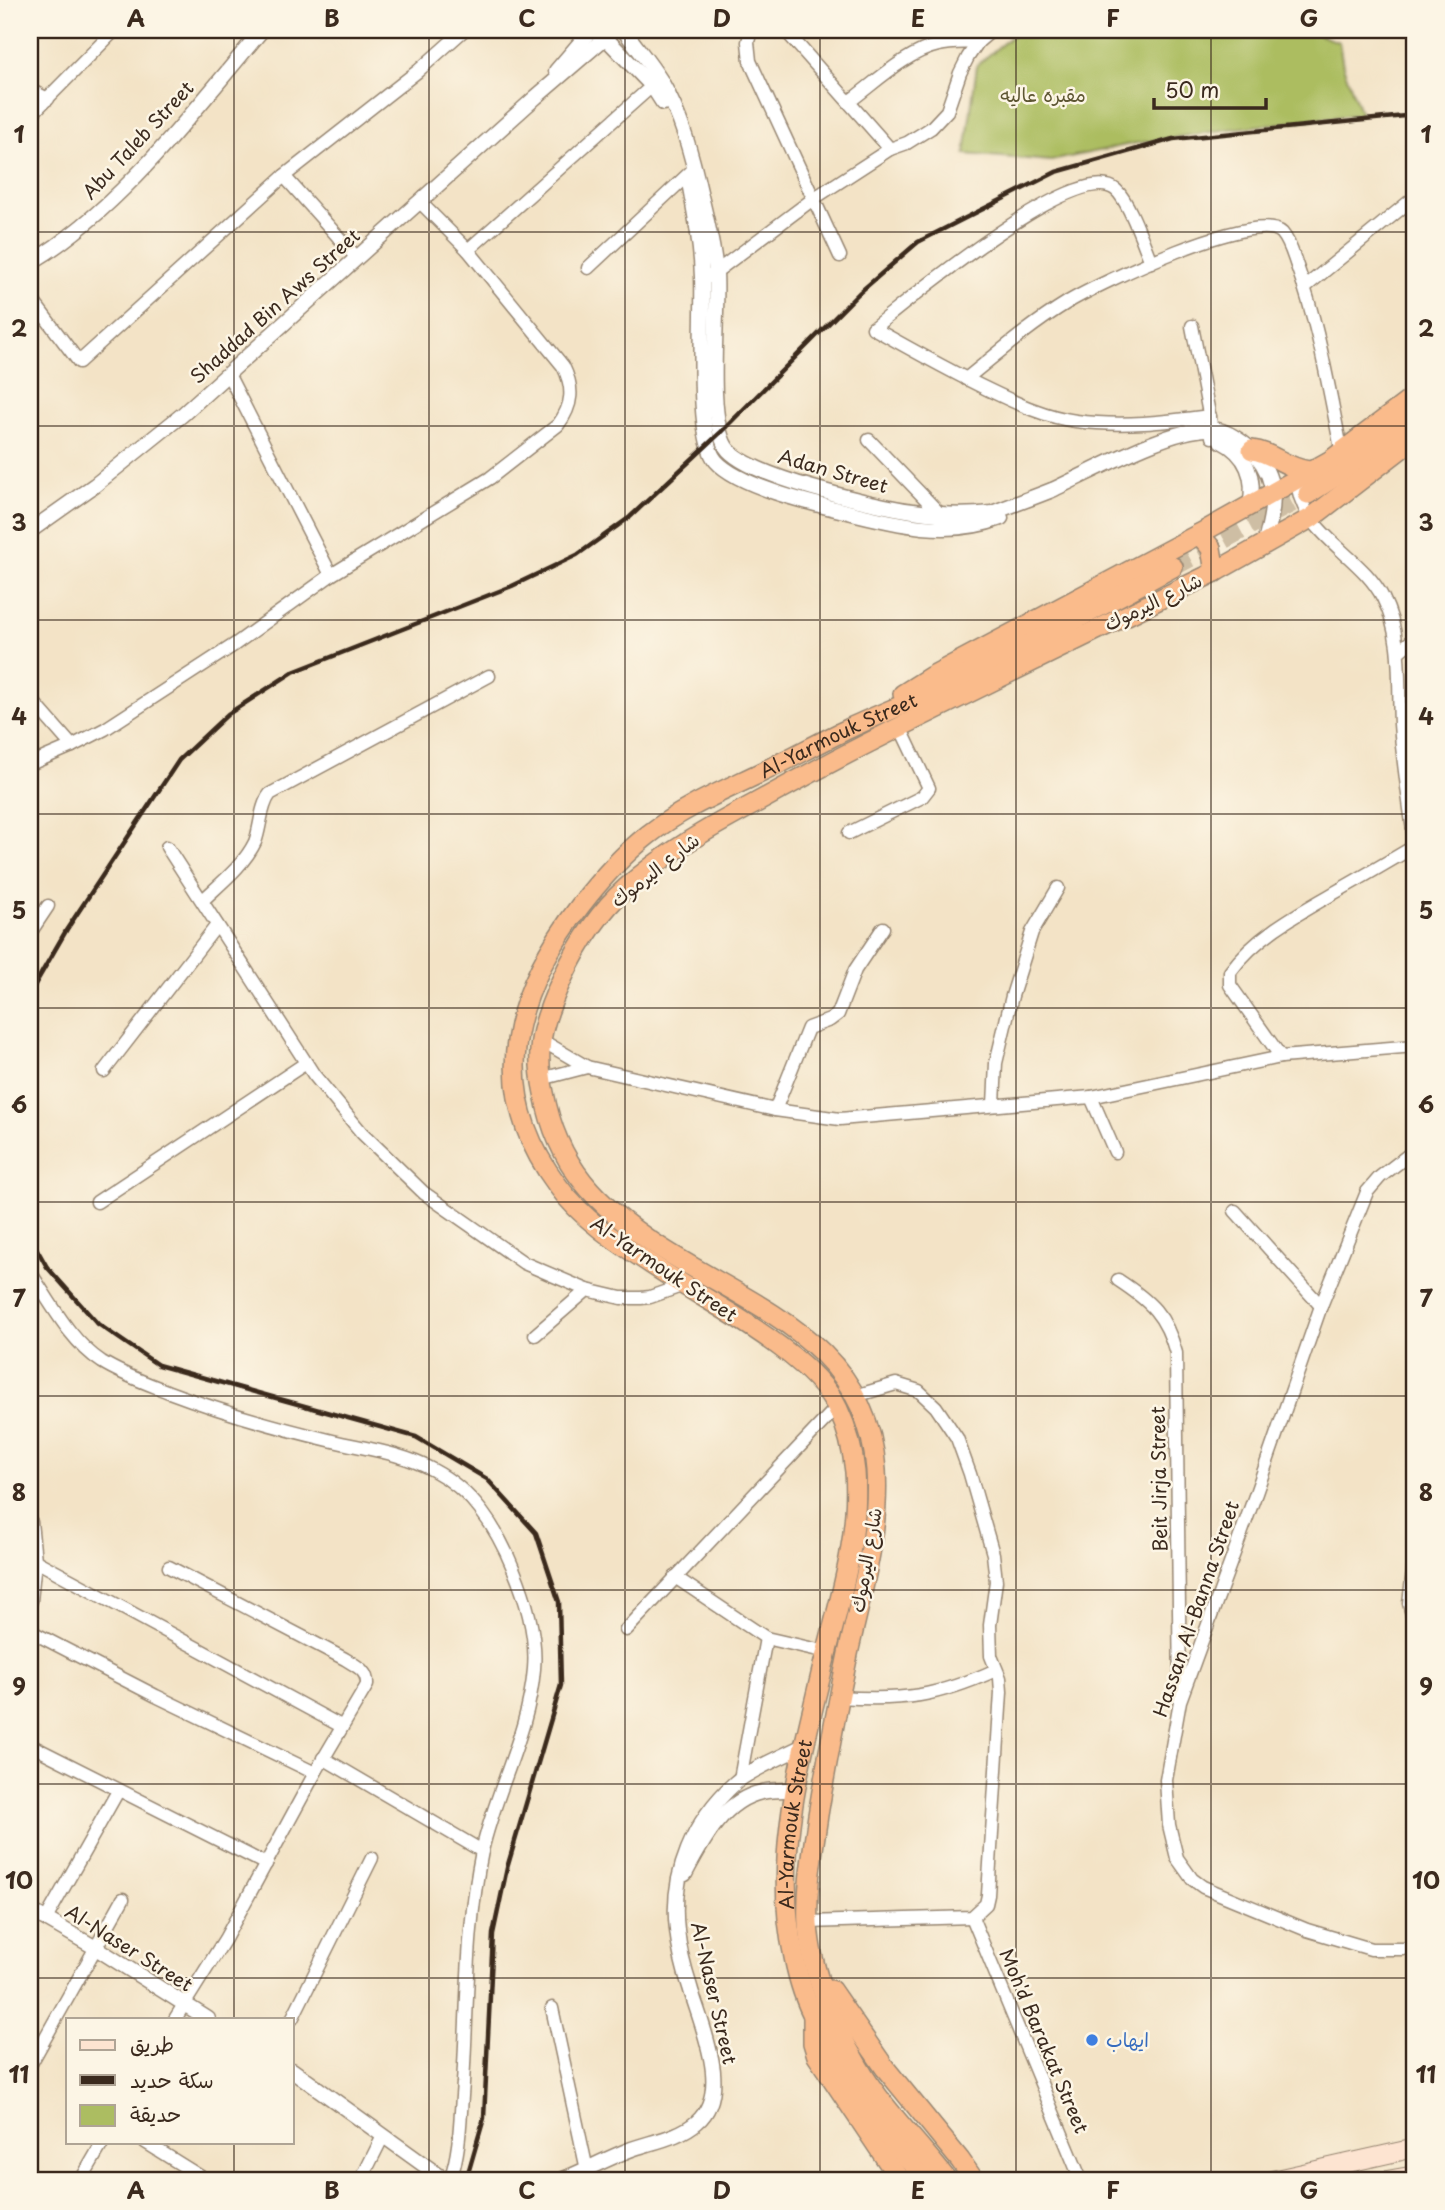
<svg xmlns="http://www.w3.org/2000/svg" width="1445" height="2210" font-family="'Playpen Sans','Playpen Sans Arabic',sans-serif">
  <rect width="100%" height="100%" fill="#fcf5e5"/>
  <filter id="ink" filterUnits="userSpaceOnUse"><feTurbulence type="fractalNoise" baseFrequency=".0143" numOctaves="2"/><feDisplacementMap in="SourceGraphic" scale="14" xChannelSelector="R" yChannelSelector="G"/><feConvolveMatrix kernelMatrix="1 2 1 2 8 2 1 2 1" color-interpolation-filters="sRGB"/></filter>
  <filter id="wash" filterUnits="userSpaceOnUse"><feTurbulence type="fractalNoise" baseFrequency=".00686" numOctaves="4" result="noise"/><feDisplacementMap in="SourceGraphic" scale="28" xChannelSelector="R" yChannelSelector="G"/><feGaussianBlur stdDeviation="1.57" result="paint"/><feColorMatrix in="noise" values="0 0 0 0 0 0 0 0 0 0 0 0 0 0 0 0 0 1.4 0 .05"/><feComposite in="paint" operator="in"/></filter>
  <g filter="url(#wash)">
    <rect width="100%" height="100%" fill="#f3e3c6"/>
    <path fill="#acbd61" stroke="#747440" stroke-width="2" d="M1019,30H1305L1339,42L1343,66L1361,114L1230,129L1131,144L1051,161L965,154L977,65Z"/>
  </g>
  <g filter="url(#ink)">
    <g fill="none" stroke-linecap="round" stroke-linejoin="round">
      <path stroke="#cebea4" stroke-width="19" stroke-dasharray="19 10" stroke-linecap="butt" d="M1173,567L1308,494"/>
      <defs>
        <g id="minor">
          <path d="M751,30L748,42L750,61L840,256"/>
          <path d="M785,30L890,149"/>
          <path d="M30,90L48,99"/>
          <path d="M850,101C876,82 906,52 939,45C951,42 965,43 978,42"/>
          <path d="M30,116L115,30"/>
          <path d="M284,176L357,258"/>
          <path d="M468,250L652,86"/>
          <path d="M1151,262C1144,245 1129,201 1116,190C1078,157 907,302 873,328C912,350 951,372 991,391C1018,404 1046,417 1076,421C1122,427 1165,422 1210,416"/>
          <path d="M588,268L695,168"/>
          <path d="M709,277L813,199L890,149L907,143L931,128L947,111L960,73L968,57L978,42L992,30"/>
          <path d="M1305,287L1415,197"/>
          <path d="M30,297L79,362L284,176L418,71L464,30"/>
          <path d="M1192,326L1212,429V437"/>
          <path d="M228,374L331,575"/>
          <path d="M966,379C999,352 1032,324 1068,302C1098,284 1256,208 1282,233C1290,242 1293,255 1297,266C1319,326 1329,391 1342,453"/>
          <path d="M869,440L940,514"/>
          <path d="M1398,652L1415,638"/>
          <path d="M30,698L72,746"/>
          <path d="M30,764L72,746L105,729L234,645L331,575L490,478L558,425C573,405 574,388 563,366L468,250L420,202"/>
          <path d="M849,833L922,797L929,788L900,727"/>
          <path d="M167,847L314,1075L362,1133L424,1193L524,1263L587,1290L621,1298H641L650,1297L684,1285"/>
          <path d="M203,900C221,883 244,865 255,842C261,827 260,807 270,794L489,676"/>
          <path d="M30,933L48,906"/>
          <path d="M541,1040L587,1067L775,1110L840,1119L1091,1097L1281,1057L1415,1046"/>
          <path d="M1281,1057L1230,985V972C1259,932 1307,909 1348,885C1371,872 1393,859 1415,846C1410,806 1403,765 1400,724C1398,682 1403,637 1383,598C1361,554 1299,533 1297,479"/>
          <path d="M104,1071L217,925"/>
          <path d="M541,1079L587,1067"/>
          <path d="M1091,1097L1115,1152"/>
          <path d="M994,1104L996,1063L1012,996L1032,932L1058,888"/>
          <path d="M775,1110L808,1028L830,1020L838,1014L855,970L883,928"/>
          <path d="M1415,1150L1380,1177L1367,1192L1321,1306L1256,1493L1180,1701L1166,1780L1169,1825L1177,1858L1192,1879L1203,1887L1307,1930L1371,1949H1403L1415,1946"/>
          <path d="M97,1202L306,1063"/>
          <path d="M1235,1211L1321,1306"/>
          <path d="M30,1272C51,1303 70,1341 102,1362C123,1375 146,1383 169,1392C222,1412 278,1428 333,1441C367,1449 402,1453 433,1470C473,1491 496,1527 513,1568C526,1599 537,1634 534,1669C529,1732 496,1790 482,1851C466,1928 468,2006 463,2083C460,2116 461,2149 450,2180"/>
          <path d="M1118,1280C1150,1301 1166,1315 1176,1353L1180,1694"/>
          <path d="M535,1335L587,1290"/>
          <path d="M1415,1555L1409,1603L1415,1626"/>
          <path d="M34,1560L341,1726"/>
          <path d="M169,1567L345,1659C356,1666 368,1670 367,1685L315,1773L225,1939L175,2019"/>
          <path d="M675,1577L766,1638L827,1652"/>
          <path d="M626,1630L838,1406"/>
          <path d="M30,1631L156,1696L315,1773"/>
          <path d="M839,1697C904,1701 936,1697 996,1670"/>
          <path d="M30,1745L266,1864"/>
          <path d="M323,1758L482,1851"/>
          <path d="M740,1779L766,1638"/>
          <path d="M972,1917L1081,2180"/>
          <path d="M46,1919L118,1791"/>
          <path d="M808,1922L972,1917L986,1904L988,1895L1001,1692L1000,1678L991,1656L990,1625L996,1581L993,1554L970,1474L957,1438L936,1407L919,1391L896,1384L855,1396"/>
          <path d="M552,2008L587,2170"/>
          <path d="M292,2019L372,1858"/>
          <path d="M30,2065L123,1899"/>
          <path d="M145,2142L206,2180"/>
          <path d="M81,2180L103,2142"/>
          <path d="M361,2180L383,2136"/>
        </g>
        <g id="tertiary">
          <path d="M598,30L652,86L663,103"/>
          <path d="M624,30C636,47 650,63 661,81C682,117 692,156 701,196C707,221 714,248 716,273C719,315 706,414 726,447C744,476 877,506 913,511C939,515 966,516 992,513C1012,505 1032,498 1052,490C1090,473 1171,427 1211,429C1226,429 1247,444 1256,455C1281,485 1273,511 1264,546"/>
          <path d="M556,71L591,30"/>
          <path d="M689,182C695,214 701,245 702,277C704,314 694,437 716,461C738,486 810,503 844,511C895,524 949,538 1001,518"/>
          <path d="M30,263C120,210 195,109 262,30"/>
          <path d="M1221,441C1247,454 1256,478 1250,506"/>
          <path d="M30,531L95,485L182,415L536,97L614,30"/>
          <path d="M1415,846V848"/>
          <path d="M30,1522L34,1560L30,1601"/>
          <path d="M685,1874C702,1842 723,1800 762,1792C773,1789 785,1790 796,1790"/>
          <path d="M30,1910L96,1948L208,2019"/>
          <path d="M292,2070L445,2180"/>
          <path d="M561,2180C584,2171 606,2159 629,2150C650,2142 679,2138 697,2122C733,2091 700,2023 690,1987C684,1969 679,1949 677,1930C670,1874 694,1820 735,1783C749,1770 786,1755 805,1745"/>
        </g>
        <g id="secondary">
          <path d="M1272,2180L1415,2148"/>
          <path d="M1387,2180L1415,2175"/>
        </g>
        <g id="trunk">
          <path d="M1252,450C1272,452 1285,468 1309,471"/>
          <path d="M1308,494L1350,467L1415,415"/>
          <path d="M1199,534L1211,548L1215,572"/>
          <path d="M903,694L930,677L1199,534L1331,460L1415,396"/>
          <path d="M831,1990L885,2068L960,2160L974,2180"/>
          <path d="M813,2017V2043L817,2056L900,2180"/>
          <path id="s1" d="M926,2180C901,2150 872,2120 851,2086C841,2071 835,2054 827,2038C823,2031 819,2025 815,2019C805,2001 798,1977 794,1957C772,1861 801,1759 823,1666C839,1603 860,1537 855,1472C853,1451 847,1428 838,1409C813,1355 717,1307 668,1275C630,1250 585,1224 558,1186C486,1090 512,995 580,906C600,880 621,856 648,835C682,808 723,791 762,772C792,758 820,742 850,728C880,714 911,702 940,688C1020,652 1096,608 1173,567"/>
          <path d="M947,2180C918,2142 883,2109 859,2068C834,2027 811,1972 808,1924C806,1888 813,1851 818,1815C827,1761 837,1707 848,1654C861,1593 880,1533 876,1470C867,1340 751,1307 658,1246C597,1206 557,1166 544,1093C541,1079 539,1064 540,1050C541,1026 553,998 563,977C579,943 598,913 626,888C665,853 709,828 754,804C799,779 844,755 890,732C998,678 1106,625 1215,572L1311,518L1415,438"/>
        </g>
      </defs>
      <use href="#minor" stroke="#978672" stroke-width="15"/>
      <use href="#tertiary" stroke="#978672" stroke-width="17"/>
      <use href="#secondary" stroke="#978672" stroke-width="20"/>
      <use href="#trunk" stroke="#978672" stroke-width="22"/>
      <use href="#minor" stroke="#fff" stroke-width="12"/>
      <use href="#tertiary" stroke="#fff" stroke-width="14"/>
      <use href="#secondary" stroke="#fde4d1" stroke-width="18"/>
      <use href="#trunk" stroke="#fabb8b" stroke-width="19"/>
      <g stroke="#3b2a1e" stroke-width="4.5">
        <path d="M30,993L67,929L179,760L228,714L293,672L512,586L577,555L630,517L720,433L859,293L918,242L1056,172L1173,139L1415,115"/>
        <path d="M30,1237L47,1267L98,1324L158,1365L416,1437L487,1479L536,1533L559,1602L561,1685L507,1868L493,1934L484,2118L466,2180"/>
      </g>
    </g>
  </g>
  <path fill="none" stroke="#3b2a1e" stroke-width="2" stroke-opacity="0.55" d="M234,30V2019M429,30V2180M625,30V2180M820,30V2180M1016,30V2180M1211,30V2180M30,232H1415M30,426H1415M30,620H1415M30,814H1415M30,1008H1415M30,1202H1415M30,1396H1415M30,1590H1415M30,1784H1415M30,1978H1415M234,2142V2180"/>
  <circle fill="#3f7fe0" stroke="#fcf5e5" stroke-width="2.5" cx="1092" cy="2040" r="7"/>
  <g text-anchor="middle" stroke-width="5" stroke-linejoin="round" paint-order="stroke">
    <g font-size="19" fill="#5d5632" stroke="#fcf5e5">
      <text x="1043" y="102">مقبره عاليه</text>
    </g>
    <g font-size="19" fill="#3b2a1e" stroke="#fcf5e5">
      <text transform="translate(138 140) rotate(-47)" y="7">Abu Taleb Street</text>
      <text transform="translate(275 306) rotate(-42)" y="7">Shaddad Bin Aws Street</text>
      <text transform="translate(833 471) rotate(16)" y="7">Adan Street</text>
      <text transform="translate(1153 602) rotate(-26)" y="7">شارع اليرموك</text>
      <text dy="7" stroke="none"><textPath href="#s1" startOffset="1801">Al-Yarmouk Street</textPath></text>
      <text transform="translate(655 870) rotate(-38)" y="7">شارع اليرموك</text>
      <text transform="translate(664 1269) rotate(34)" y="7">Al-Yarmouk Street</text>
      <text transform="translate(1159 1479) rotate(-91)" y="7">Beit Jirja Street</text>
      <text transform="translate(866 1560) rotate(-80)" y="7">شارع اليرموك</text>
      <text transform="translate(1196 1609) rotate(-71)" y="7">Hassan Al-Banna Street</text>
      <text dy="7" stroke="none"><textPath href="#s1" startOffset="396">Al-Yarmouk Street</textPath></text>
      <text transform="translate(129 1948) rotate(32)" y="7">Al-Naser Street</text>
      <text transform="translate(714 1993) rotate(77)" y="7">Al-Naser Street</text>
      <text transform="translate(1044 2041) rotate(67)" y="7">Moh'd Barakat Street</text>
    </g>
    <g font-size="19" fill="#366cbe" stroke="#fcf5e5" text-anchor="start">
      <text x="1106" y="2047">ايهاب</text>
    </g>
  </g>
  <rect width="1445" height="2210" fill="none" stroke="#fcf5e5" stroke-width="77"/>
  <rect x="66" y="2018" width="228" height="126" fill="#fcf5e5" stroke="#afa495" stroke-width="2"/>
  <rect x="80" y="2040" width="35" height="10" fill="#fde4d1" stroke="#afa495" stroke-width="2"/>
  <text x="130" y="2052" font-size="21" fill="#3b2a1e">طريق</text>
  <rect x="80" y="2075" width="35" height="10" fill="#3b2a1e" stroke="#afa495" stroke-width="2"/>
  <text x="130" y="2088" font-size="21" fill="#3b2a1e">سكة حديد</text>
  <rect x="80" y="2105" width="35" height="21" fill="#acbd61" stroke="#afa495" stroke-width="2"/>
  <text x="130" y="2122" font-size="21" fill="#3b2a1e">حديقة</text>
  <path d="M1154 98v10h112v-10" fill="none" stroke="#3b2a1e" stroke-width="3.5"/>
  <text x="1165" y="98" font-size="21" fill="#3b2a1e" stroke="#fcf5e5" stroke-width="5" paint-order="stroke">50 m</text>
  <rect x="38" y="38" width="1368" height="2134" fill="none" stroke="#3b2a1e" stroke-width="2.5"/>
  <g font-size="23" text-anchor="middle" font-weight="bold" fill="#3b2a1e">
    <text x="136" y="27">A</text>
    <text x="332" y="27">B</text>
    <text x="527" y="27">C</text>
    <text x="722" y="27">D</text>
    <text x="918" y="27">E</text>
    <text x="1113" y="27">F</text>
    <text x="1309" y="27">G</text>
    <text x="19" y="143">1</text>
    <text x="1426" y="143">1</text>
    <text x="19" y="337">2</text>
    <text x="1426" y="337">2</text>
    <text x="19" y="531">3</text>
    <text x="1426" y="531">3</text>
    <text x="19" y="725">4</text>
    <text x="1426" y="725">4</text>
    <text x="19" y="919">5</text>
    <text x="1426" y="919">5</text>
    <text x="19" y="1113">6</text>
    <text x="1426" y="1113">6</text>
    <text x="19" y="1307">7</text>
    <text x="1426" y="1307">7</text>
    <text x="19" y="1501">8</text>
    <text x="1426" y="1501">8</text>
    <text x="19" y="1695">9</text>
    <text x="1426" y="1695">9</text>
    <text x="19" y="1889">10</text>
    <text x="1426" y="1889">10</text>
    <text x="19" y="2083">11</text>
    <text x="1426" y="2083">11</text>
    <text x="136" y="2199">A</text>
    <text x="332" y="2199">B</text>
    <text x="527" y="2199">C</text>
    <text x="722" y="2199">D</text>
    <text x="918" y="2199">E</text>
    <text x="1113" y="2199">F</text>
    <text x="1309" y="2199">G</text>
  </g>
</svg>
